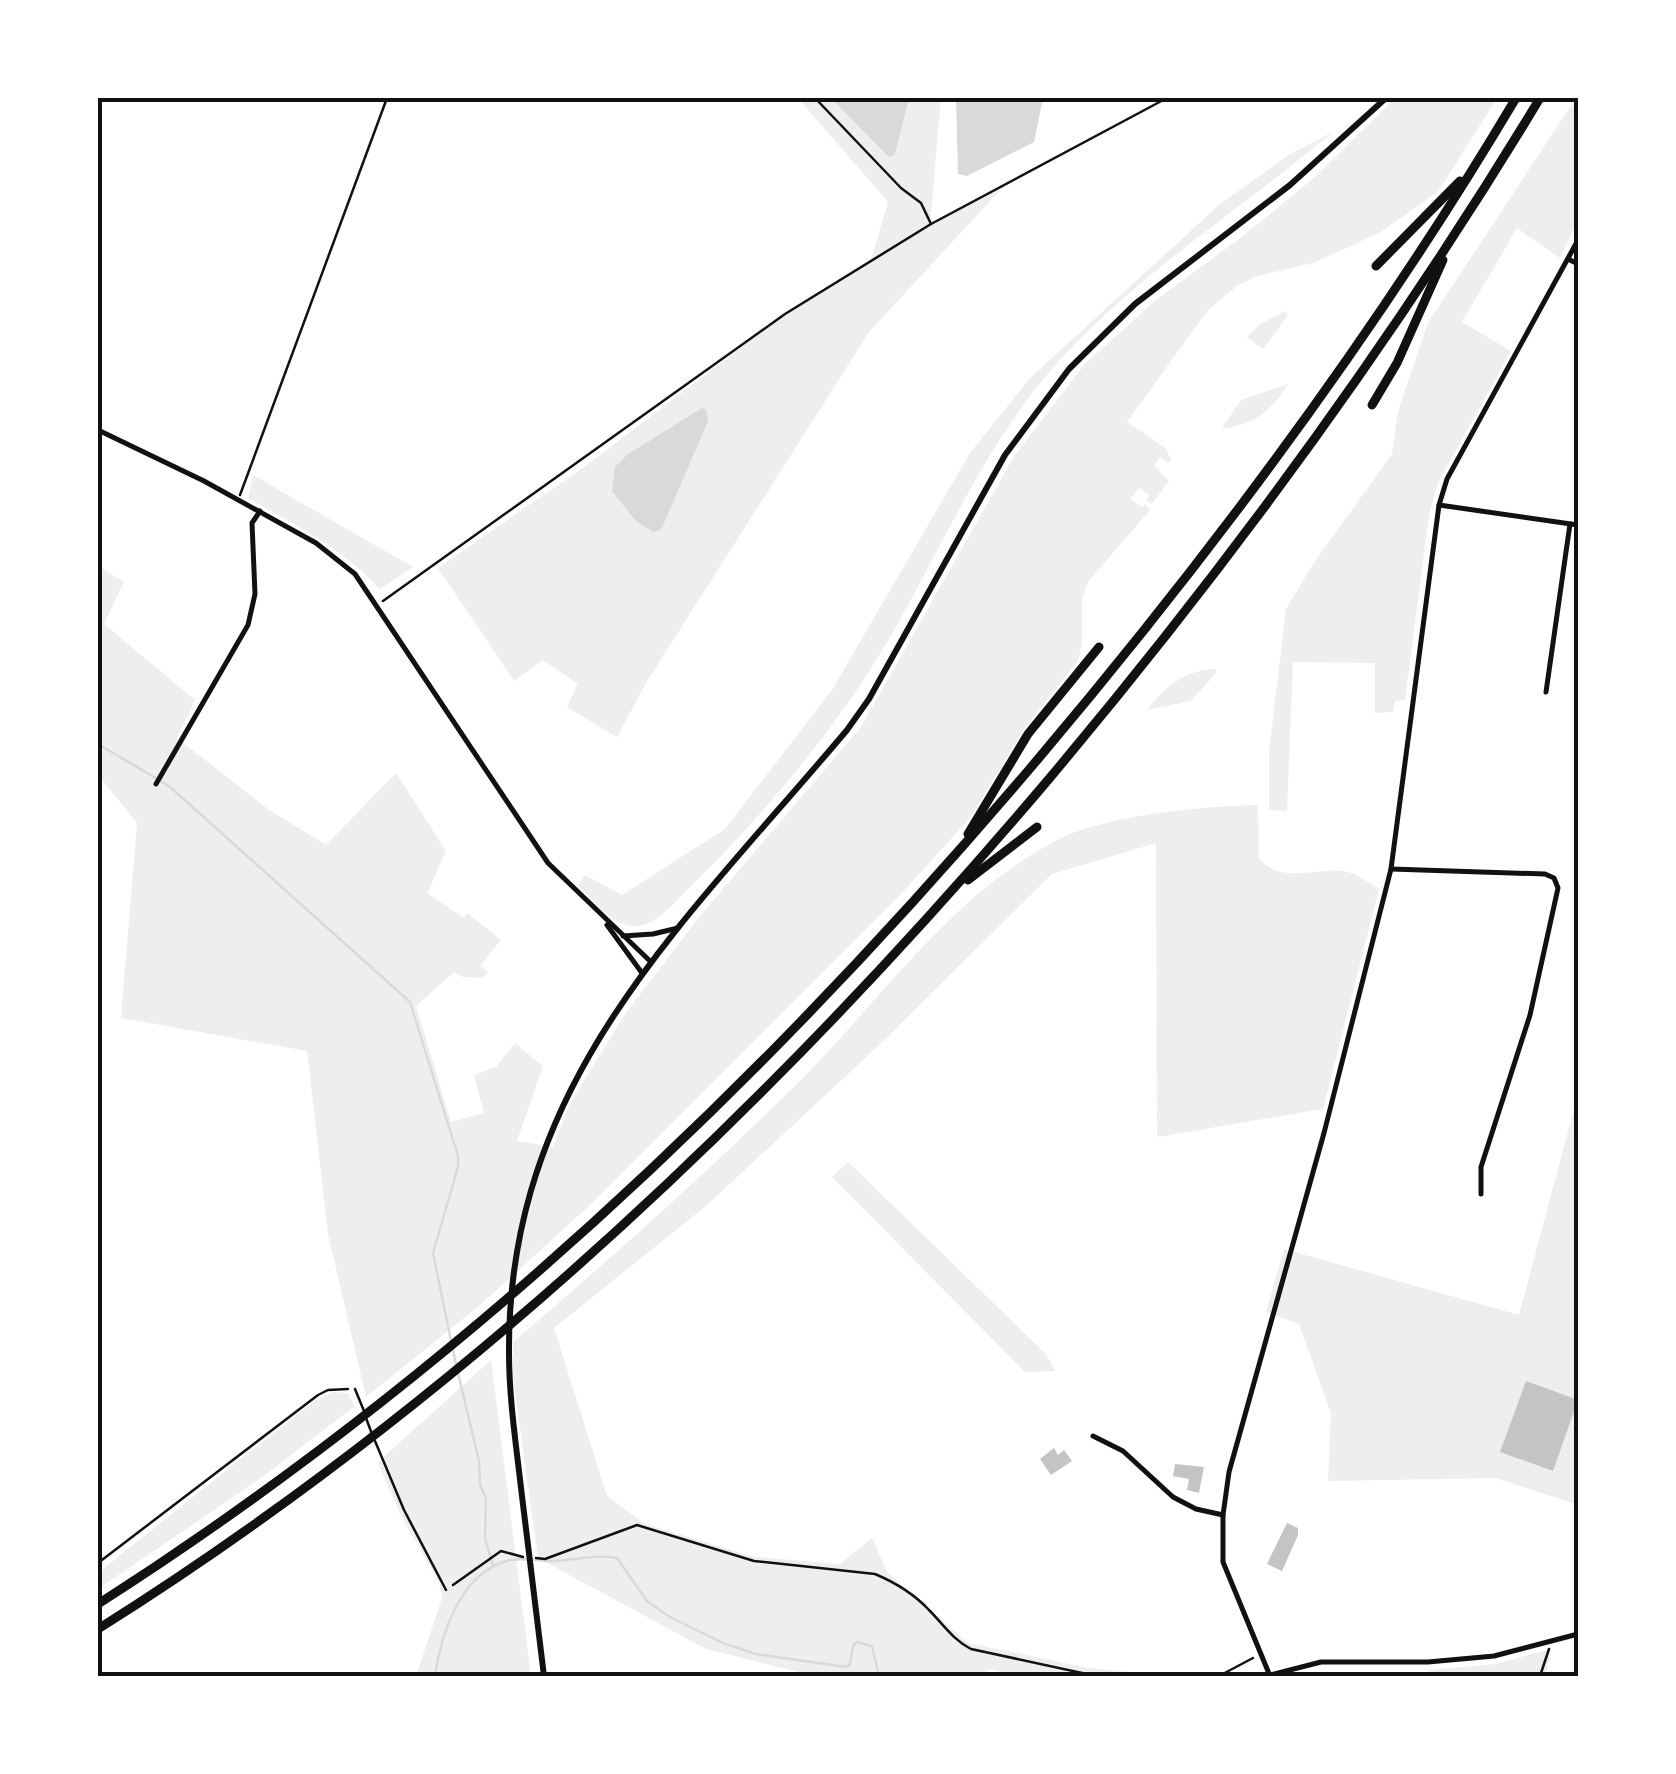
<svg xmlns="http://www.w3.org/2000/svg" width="1676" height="1774" font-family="'DM Sans',sans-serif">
  <rect width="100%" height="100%" fill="#fff"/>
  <g fill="#eee">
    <path d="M798,98H941L930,224L1003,187L869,332L646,683L617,737L567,707L578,684L543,660L514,681L438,568L587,465L785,314L871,260L888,202Z"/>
    <path d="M1395,98H1497L1438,192L1379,233L1313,263L1257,276L1237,286L1207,311L1127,422L1165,448L1171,459L1168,463L1160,457L1154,466L1169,481L1152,504L1147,501L1149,496L1139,488L1130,499L1142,507L1145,504L1150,510L1087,583L1082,600V643L1078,661L1025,728L970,818L900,895L588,1207L479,1306L366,1397L328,1234L307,1051L121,1018L137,823L98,775V566L124,582L104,624L195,700L177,738L268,809L326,845L396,773L446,851L427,893L464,918L467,913L501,940L480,966L488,972L483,978L463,977L454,972L416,1006L451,1122L484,1113L474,1075L496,1067L515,1043L543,1066L517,1141L553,1147L568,1107L625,1014L700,916L861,727L1013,458L1085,364L1156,300L1239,239L1314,178Z"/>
    <path d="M1576,98L1578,220L1560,258L1517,228L1462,322L1511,351L1438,483L1429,515L1405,700L1395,701L1393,712L1375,713V663L1293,662L1287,811L1269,810V752L1286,609L1313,564L1392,454L1398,411L1428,323Z"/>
    <path d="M1333,132C1237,213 1127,280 1045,377C980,455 941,550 890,637C841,722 767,811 697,880C682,894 661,923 638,926C613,929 594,901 578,885L585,875L622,895L725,829L832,690L970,453L1030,378L1219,205L1290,154Z"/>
    <path d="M1286,311L1287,316L1263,349L1247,337L1260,324Z"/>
    <path d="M1288,384C1273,409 1252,427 1222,428L1241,400Z"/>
    <path d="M253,475L413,567L380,589C343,549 295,525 248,498Z"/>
    <path d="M1216,669V673L1191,701L1147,710C1166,686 1185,670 1216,669Z"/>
    <path d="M1258,805L1259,859C1285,887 1323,863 1351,873C1360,876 1370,884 1379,889L1323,1109L1157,1137L1156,843L1052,874L875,1049L707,1205L554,1328L607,1496L645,1524L755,1557L840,1564L872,1538L887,1572L968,1643L1089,1668L1173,1676H1020L988,1669L987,1676H815L706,1649L538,1558L513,1377V1342C612,1258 707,1172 799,1082C883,998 955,889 1064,837C1109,815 1207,806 1258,805Z"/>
    <path d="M1578,1094V1505L1496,1478L1328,1481L1331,1413L1299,1324L1266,1312L1284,1249L1519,1315Z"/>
    <path d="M848,1162L1046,1354L1055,1371L1025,1372L832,1177Z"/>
    <path d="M491,1360L531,1676H416L442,1598L439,1582L400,1514L378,1462Z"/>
    <path d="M333,1392L348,1393L355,1406L261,1478L98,1589V1573L253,1449L317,1399Z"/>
    <path d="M1551,1649L1546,1676H1428L1429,1670L1496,1664Z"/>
  </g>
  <g fill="#d9d9d9">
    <path d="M831,98H909L895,154L889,157Z"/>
    <path d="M956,98H1043L1034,142L967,176L958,174Z"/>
    <path d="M702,408L706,410L708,421L661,530L653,532L636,521L612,491L615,467L627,455Z"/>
  </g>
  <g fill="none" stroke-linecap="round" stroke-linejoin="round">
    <g stroke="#d9d9d9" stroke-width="2.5">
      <path d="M98,744L169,786L410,1002L458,1156V1167L433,1253L451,1341"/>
      <path d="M453,1349L456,1365"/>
      <path d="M458,1373L479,1461L480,1485L486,1498L485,1538L493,1566"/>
      <path d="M435,1676C441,1634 460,1574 507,1561C521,1556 539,1562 554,1561C576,1560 595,1554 617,1558L647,1601L670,1617L723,1643L756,1654L846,1667L850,1664L853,1646L857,1642L872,1646L879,1676"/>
    </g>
  </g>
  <g fill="#c4c4c4">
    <path d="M1526,1381L1578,1400L1553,1471L1500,1452Z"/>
    <path d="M1054,1448L1058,1455L1064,1450L1072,1461L1051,1475L1040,1459Z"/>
    <path d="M1175,1464L1204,1467L1199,1493L1187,1490L1189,1479L1173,1476Z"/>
    <path d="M1287,1523L1298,1528V1535L1282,1571L1267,1564Z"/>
  </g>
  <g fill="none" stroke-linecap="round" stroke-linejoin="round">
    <g stroke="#111" stroke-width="2.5">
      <path d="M815,98L901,188L921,203L931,224"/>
      <path d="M240,495L387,98"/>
      <path d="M383,601L785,314L931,224L1167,98"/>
      <path d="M536,1558L545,1559L637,1525L754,1561L875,1574C894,1582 915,1595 929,1610C943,1624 953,1640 971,1649L1096,1676"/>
      <path d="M98,1563L318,1395L328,1390L348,1389"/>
      <path d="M453,1585L501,1551L523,1557"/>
      <path d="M1219,1676L1253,1658"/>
      <path d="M1540,1676L1549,1649"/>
    </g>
    <g stroke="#111" stroke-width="2.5">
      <path d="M355,1389L364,1411"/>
      <path d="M366,1418L372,1434"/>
      <path d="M375,1441L404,1510L446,1590"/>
    </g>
    <g stroke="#111" stroke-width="5">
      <path d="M1568,259L1578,264"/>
      <path d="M1439,505L1578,525"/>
      <path d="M1546,692L1570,524"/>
      <path d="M156,784L248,625L255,594L252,523L260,511"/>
      <path d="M1391,869L1545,874L1554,878L1558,888L1530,1015L1481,1167V1194"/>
      <path d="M1093,1436L1123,1451L1173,1497L1196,1509L1223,1515"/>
    </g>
    <g stroke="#111" stroke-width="5">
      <path d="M98,430L204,481L316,543L355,574L548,863L651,962"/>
      <path d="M607,925L642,973"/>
      <path d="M623,936L653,934L678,928"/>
      <path d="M1270,1675L1321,1662H1428L1494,1656L1578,1634"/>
      <path d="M1270,1676L1223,1562V1515L1229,1472L1324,1133L1391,869L1439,505L1447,479L1578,240"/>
    </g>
    <path stroke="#111" stroke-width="6" d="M544,1676C536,1614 529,1551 521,1488C516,1444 509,1398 509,1353C507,1080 685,923 847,730L869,699L1005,455L1069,369L1135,304L1290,185L1386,98"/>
    <g stroke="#111" stroke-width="9">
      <path d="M1376,266L1460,181"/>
      <path d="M1372,405L1397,363L1443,260"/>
      <path d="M968,834L1028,734L1099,647"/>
      <path d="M968,880L1037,827"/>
      <path d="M98,1604C455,1376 765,1082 1038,759C1213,552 1377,332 1516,98"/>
      <path d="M98,1629C459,1402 773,1105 1048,780C1229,565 1395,338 1540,98"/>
    </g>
  </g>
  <rect width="1676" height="1774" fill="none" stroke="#ffffff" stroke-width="200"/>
  <rect x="100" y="100" width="1476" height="1574" fill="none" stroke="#111" stroke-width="4"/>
</svg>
